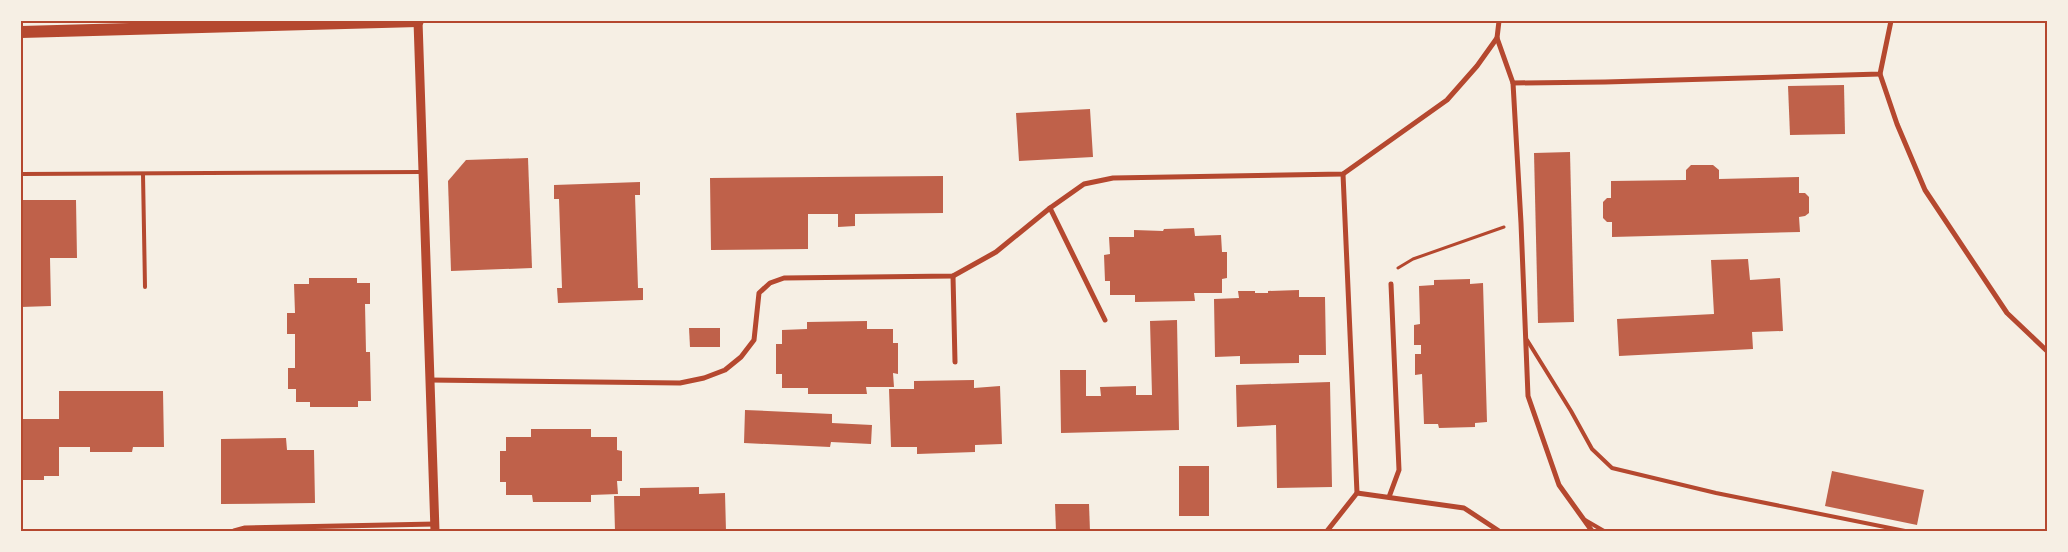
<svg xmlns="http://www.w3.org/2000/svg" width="2068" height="552" font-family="'Crimson Pro',serif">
  <rect width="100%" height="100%" fill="#f6efe4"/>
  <g fill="#bf614a">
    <path d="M1844,85L1845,134L1790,135L1788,86Z"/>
    <path d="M1090,109L1093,157L1019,161L1016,113Z"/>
    <path d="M1570,152L1574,322L1538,323L1534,153Z"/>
    <path d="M528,158L532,268L451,271L448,181L466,160Z"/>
    <path d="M1691,165H1713L1719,170V179L1799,177V193H1805L1809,197V213L1805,216L1799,217L1800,232L1612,237V222H1607L1603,218V202L1607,198H1611V181L1686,180V170Z"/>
    <path d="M943,176V213L855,214V226L838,227V214H808V249L711,250L710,178Z"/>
    <path d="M640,182V195H635L638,288H643V300L558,303L557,288H562L559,199H554V185Z"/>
    <path d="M21,200H76L77,258H50L51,306L21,307Z"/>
    <path d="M1194,228L1195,236L1221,235L1222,252H1227V278L1222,279V293H1194L1195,301L1135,302V295H1110V281H1105L1104,255L1110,254L1109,237H1134V230L1163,231L1164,229Z"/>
    <path d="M1748,259L1750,280L1780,278L1783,331L1752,332L1753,349L1619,356L1617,319L1714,314L1711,260Z"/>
    <path d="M309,278H357V283H370V304H365L366,352H370L371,401H358V407H310V402H296V389H288V368H295V334H287V313H295L294,284H309Z"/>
    <path d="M1470,279V284L1483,283L1487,422L1475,423V427L1439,428L1438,424H1424L1422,374L1415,375V354H1421V345H1414V325L1420,324L1419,286L1434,285V280Z"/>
    <path d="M1299,290V297H1325L1326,355H1299V363L1240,364V356L1215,357L1214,299L1239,298L1238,291H1255V293H1268V291Z"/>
    <path d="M1177,320L1179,430L1061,433L1060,370H1086V396H1101L1100,387L1136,386V395H1152L1150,321Z"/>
    <path d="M867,321V329H893V343H898V374L893,373L894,387H866L867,394H808V388H782V374H776V344H782V330L807,329V322Z"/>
    <path d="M689,328H720V347H690Z"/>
    <path d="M974,380V388L1000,386L1002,444L975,445V452L917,454V447H891L889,389H914V381Z"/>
    <path d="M1330,382L1332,487L1277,488L1276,425L1237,427L1236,385Z"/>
    <path d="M59,391H163L164,447H133L132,452H90V447H59V476H44V480H21V419H59Z"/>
    <path d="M745,410L832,414V423L872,425L871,444L831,442L830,447L744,443Z"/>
    <path d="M531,429H591V437H617V450L622,451V481H617L618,494L591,495V502H533L532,495H506V482H500V451H506V437H531Z"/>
    <path d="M286,438L287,450H314L315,503L221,504V439Z"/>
    <rect x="1179" y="466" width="30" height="50"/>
    <path d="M1832,471L1924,490L1917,525L1825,506Z"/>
    <path d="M699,487V494L725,493L726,531H615L614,496H640V488Z"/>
    <path d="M1055,504H1089L1090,531H1056Z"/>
  </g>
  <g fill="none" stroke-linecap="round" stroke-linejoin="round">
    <path stroke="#b5482f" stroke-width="3" d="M1398,268L1413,259L1504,227"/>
    <g stroke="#b5482f" stroke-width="4">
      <path d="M21,174L422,172"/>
      <path d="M143,174L145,287"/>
      <path d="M1527,340L1571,411L1592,449L1612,468L1716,493L1905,531"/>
      <path d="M1585,520L1604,531"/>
    </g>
    <g stroke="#b5482f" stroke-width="5">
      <path d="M1499,21L1497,38L1513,83L1605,82L1880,74L1891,21"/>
      <path d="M1880,74L1897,124L1925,190L2007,313L2047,351"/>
      <path d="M1513,83L1521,223L1528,396L1559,485L1592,531"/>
      <path d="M1050,208L1105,320"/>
      <path d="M953,276L955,362"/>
      <path d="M429,380L680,383L704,378L725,370L741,357L754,340L759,293L770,283L784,278L953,276L996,252L1050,208L1084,184L1113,178L1343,174L1447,100L1477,66L1497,38"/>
      <path d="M1357,493L1464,508L1499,531"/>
      <path d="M1389,497L1399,470L1391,284"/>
      <path d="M234,531L245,528L435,524"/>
      <path d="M1327,531L1357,493L1343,174"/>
    </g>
    <path stroke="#b5482f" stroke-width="9" d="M418,21L435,531"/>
    <path stroke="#b5482f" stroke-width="12" d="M21,32L418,21"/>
  </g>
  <rect width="2068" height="552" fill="none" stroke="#f6efe4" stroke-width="45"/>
  <rect x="22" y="22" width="2024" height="508" fill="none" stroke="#b5482f" stroke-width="2"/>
</svg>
